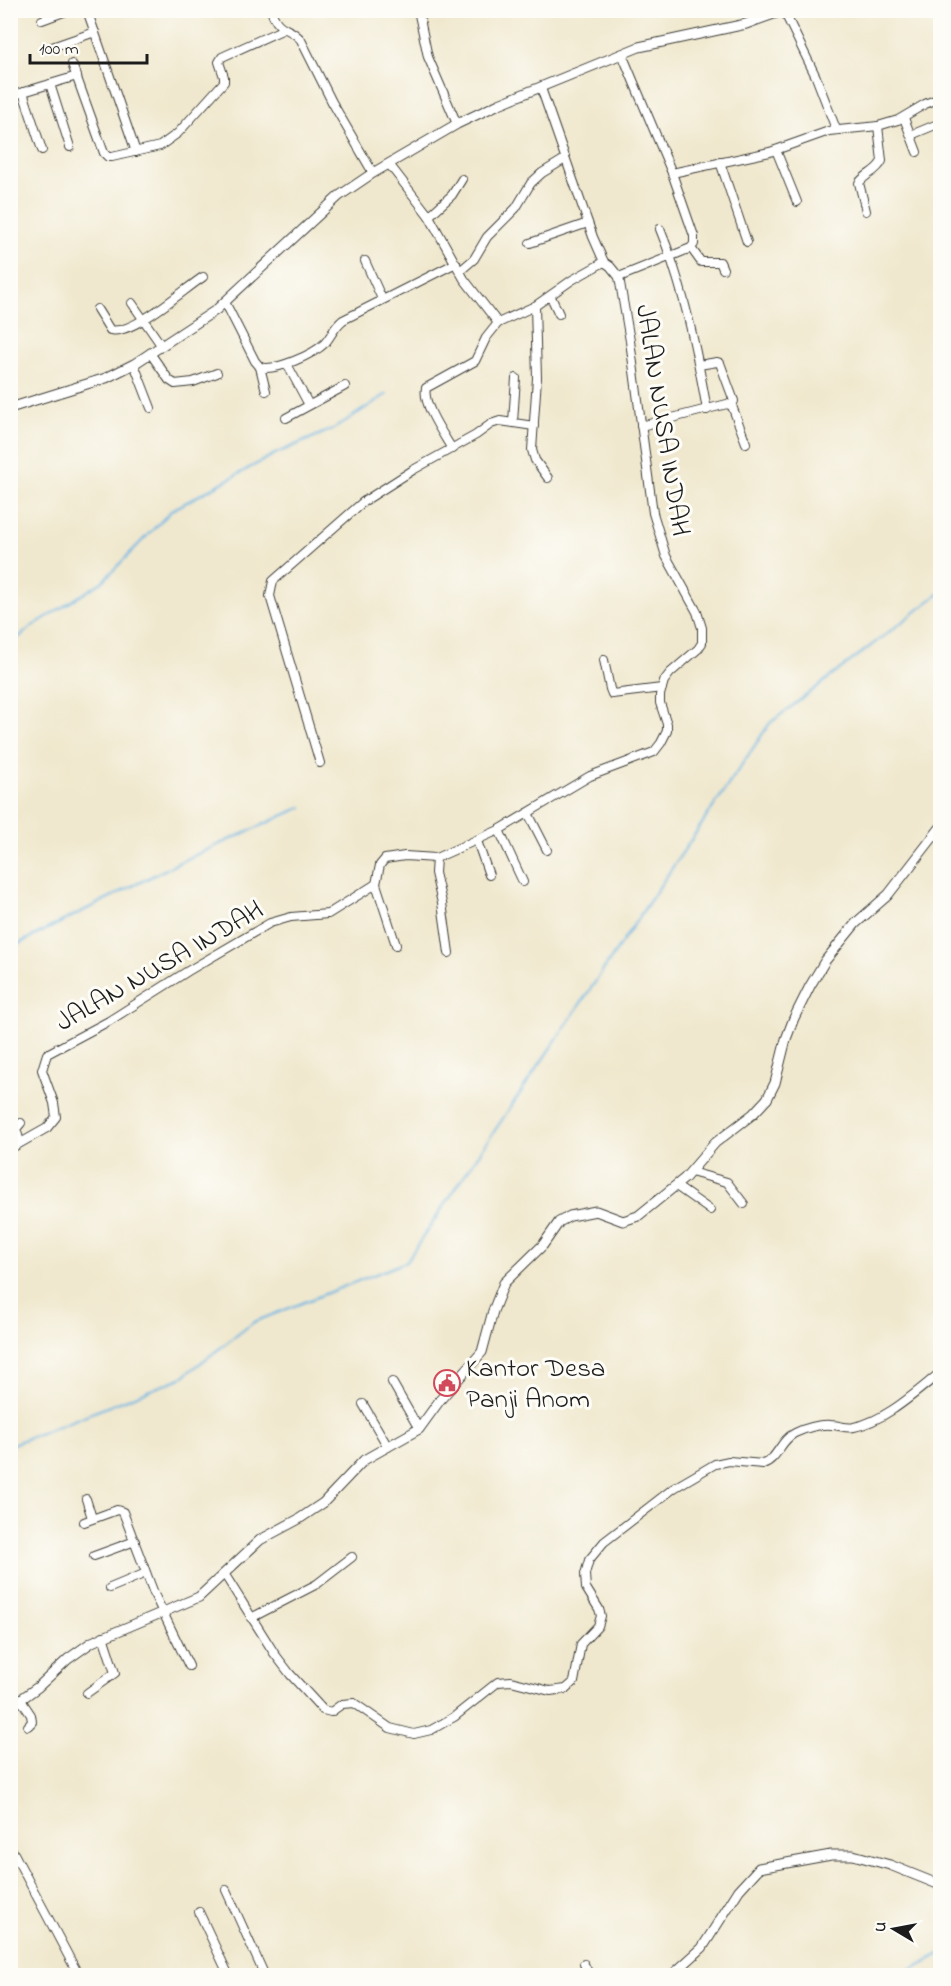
<svg xmlns="http://www.w3.org/2000/svg" width="951" height="1986" font-family="'Indie Flower',sans-serif">
  <rect width="100%" height="100%" fill="#fdfcf7"/>
  <filter id="ink" filterUnits="userSpaceOnUse"><feTurbulence type="fractalNoise" baseFrequency=".0167" numOctaves="2"/><feDisplacementMap in="SourceGraphic" scale="12" xChannelSelector="R" yChannelSelector="G"/><feConvolveMatrix kernelMatrix="1 2 1 2 8 2 1 2 1" color-interpolation-filters="sRGB"/></filter>
  <filter id="wash" filterUnits="userSpaceOnUse"><feTurbulence type="fractalNoise" baseFrequency=".008" numOctaves="4" result="noise"/><feDisplacementMap in="SourceGraphic" scale="24" xChannelSelector="R" yChannelSelector="G"/><feGaussianBlur stdDeviation="1.35" result="paint"/><feColorMatrix in="noise" values="0 0 0 0 0 0 0 0 0 0 0 0 0 0 0 0 0 1.4 0 .05"/><feComposite in="paint" operator="in"/></filter>
  <g filter="url(#wash)">
    <rect width="100%" height="100%" fill="#f0e8ce"/>
    <g fill="none" stroke-linecap="round" stroke-linejoin="round">
      <g stroke="#6bb4e3" stroke-width="2">
        <path d="M10,645L31,627L102,582L172,510L275,454L335,428L387,394"/>
        <path d="M10,948L180,862L302,807"/>
        <path d="M10,1445L181,1378L254,1322L406,1262L770,723L940,593"/>
        <path d="M900,1976L940,1954"/>
      </g>
    </g>
  </g>
  <g filter="url(#ink)">
    <g fill="none" stroke-linecap="round" stroke-linejoin="round">
      <defs>
        <g id="minor">
          <path d="M87,10L136,152"/>
          <path d="M271,10C279,34 289,25 301,40L332,102L373,173"/>
          <path d="M418,10L428,57L457,124"/>
          <path d="M784,11L816,77L836,129"/>
          <path d="M42,20L69,10"/>
          <path d="M52,47L95,32"/>
          <path d="M72,64L104,153L108,157H112L160,146L178,133L224,82V77L219,62L222,57L284,29"/>
          <path d="M50,84L70,147"/>
          <path d="M23,92L42,150"/>
          <path d="M10,96L77,76"/>
          <path d="M904,118L917,152"/>
          <path d="M911,135L940,123"/>
          <path d="M776,150L797,202"/>
          <path d="M10,158H11"/>
          <path d="M720,162L747,242"/>
          <path d="M389,164L429,216L464,279L498,323"/>
          <path d="M672,173L770,152L829,131L878,126L898,120L925,104L940,98"/>
          <path d="M866,211L859,183C865,174 877,172 882,161L878,126"/>
          <path d="M429,216L452,195L462,179"/>
          <path d="M660,229C684,288 696,348 707,410"/>
          <path d="M530,243L588,223"/>
          <path d="M691,248L701,262H720L723,269"/>
          <path d="M365,261L382,299"/>
          <path d="M460,271L474,259L487,237L516,208L531,183L542,173L565,159"/>
          <path d="M619,277L691,248L694,244V236L672,173L622,54"/>
          <path d="M551,297L559,314"/>
          <path d="M225,302L255,361L260,367C275,372 314,354 325,343C332,335 334,327 343,320L456,263"/>
          <path d="M132,303L161,345"/>
          <path d="M535,306L537,378L532,450L535,460L548,478"/>
          <path d="M97,309L110,330C132,336 183,290 203,277"/>
          <path d="M150,353L169,380L175,384L193,382L217,373"/>
          <path d="M134,364L151,408"/>
          <path d="M287,364L309,405"/>
          <path d="M699,365L717,362L720,363L734,401L732,406"/>
          <path d="M260,367L266,391"/>
          <path d="M286,418L345,386"/>
          <path d="M513,422L516,378"/>
          <path d="M641,426L727,404L732,406L746,443"/>
          <path d="M452,449C444,435 422,404 426,388L475,361L486,338L498,323L535,306L572,280L604,262"/>
          <path d="M604,660L610,689L612,694L662,688"/>
          <path d="M320,763L270,596L273,581L363,502L413,470L476,435L491,424L500,421L534,426"/>
          <path d="M528,813L547,850"/>
          <path d="M499,830L523,882"/>
          <path d="M477,841L489,875"/>
          <path d="M436,858L435,873L442,903L449,953"/>
          <path d="M376,884L396,945"/>
          <path d="M20,1142L16,1129L21,1123"/>
          <path d="M10,1149L47,1128L56,1117L54,1103L42,1070L47,1054L109,1021L188,971L270,923L291,917L328,914L376,884L380,865L385,859L405,856L436,858L499,830L590,776L654,752L661,743L667,731V724L660,703V695L664,681L670,673L698,649L702,643V628L697,612L666,556L653,513L630,341L619,277L610,266L604,262L593,237L541,88"/>
          <path d="M691,1172L727,1182L744,1204"/>
          <path d="M676,1186L710,1210"/>
          <path d="M392,1382L419,1429"/>
          <path d="M363,1404L388,1447"/>
          <path d="M86,1499L92,1518"/>
          <path d="M84,1522L117,1510L123,1512L155,1596L189,1666"/>
          <path d="M94,1556L135,1541"/>
          <path d="M225,1575L274,1653L290,1674L323,1710L331,1712L342,1704L354,1703L390,1728L414,1734L431,1730L454,1717L498,1682L511,1681L550,1691L566,1689L574,1682L581,1644L598,1626L601,1616L599,1609L586,1588L585,1574L589,1560L604,1542L674,1488L715,1464L729,1461L763,1464C778,1459 780,1440 795,1433C806,1428 819,1424 831,1425C839,1425 847,1429 854,1427C885,1421 916,1392 940,1373"/>
          <path d="M110,1588L146,1573"/>
          <path d="M251,1618L317,1584L352,1557"/>
          <path d="M87,1693L115,1673L103,1636"/>
          <path d="M21,1700L31,1715L32,1722L28,1726"/>
          <path d="M10,1846L79,1976"/>
          <path d="M226,1890L265,1976"/>
          <path d="M199,1912L229,1976"/>
          <path d="M584,1964L590,1976"/>
        </g>
        <g id="tertiary">
          <path d="M10,408L106,378L134,364L216,310L339,196L373,173L457,124L499,104L639,47L746,24L785,10"/>
          <path d="M10,1707L38,1687L68,1659L92,1642L199,1597L260,1540L299,1519L323,1503L364,1460L419,1429L440,1400L482,1352L493,1311L504,1283L543,1245L559,1222L570,1216L596,1211L623,1221L638,1216L685,1178L715,1143L753,1114L767,1099L775,1083L786,1039L794,1018L810,986L825,961L856,923L888,895L940,828"/>
          <path d="M671,1976L702,1948L739,1890L759,1868L831,1855H853L890,1865L940,1885"/>
        </g>
      </defs>
      <use href="#minor" stroke="#3c3b37" stroke-width="10"/>
      <use href="#tertiary" stroke="#3c3b37" stroke-width="11"/>
      <use href="#minor" stroke="#fff" stroke-width="8"/>
      <use href="#tertiary" stroke="#fff" stroke-width="9"/>
    </g>
  </g>
  <defs>
    <symbol id="civic-ring" viewBox="-11 -11 22 22"><circle r="9.5" fill="#fdfcf7" stroke="#d1495b" stroke-width="1.5"/><path d="M-.6-6.5H3V-4.5H.6V-3L4-1V1h2V6H-6V1h2V-1L-.6-3ZM-1.2 2.5V6h2.4V2.5Z" fill="#d1495b"/></symbol>
  </defs>
  <g fill-rule="evenodd">
    <use href="#civic-ring" x="432" y="1368" width="30" height="30"/>
  </g>
  <g text-anchor="middle" stroke-width="6" stroke-linejoin="round" paint-order="stroke">
    <g font-size="27" fill="#1c1c1c" stroke="#fdfcf7">
      <text transform="translate(664 420) rotate(81)" y="9">JALAN NUSA INDAH</text>
      <text transform="translate(159 965) rotate(-30)" y="9">JALAN NUSA INDAH</text>
    </g>
    <g font-size="27" fill="#1c1c1c" stroke="#fdfcf7" text-anchor="start">
      <text x="466" y="1376">Kantor Desa<tspan x="466" dy="31">Panji Anom</tspan></text>
    </g>
  </g>
  <rect width="951" height="1986" fill="none" stroke="#fdfcf7" stroke-width="36"/>
  <g transform="translate(894 1929) rotate(280)" stroke="#fdfcf7" stroke-width="4.5" paint-order="stroke">
  <path d="M0-4.5L10 22L0 15L-10 22Z" fill="#1c1c1c"/>
  <text y="-9" font-size="16" font-weight="bold" text-anchor="middle" fill="#1c1c1c">U</text>
  </g>
  <path d="M30 54v9h117v-9" fill="none" stroke="#1c1c1c" stroke-width="3"/>
  <text x="39" y="54" font-size="18" fill="#1c1c1c" stroke="#fdfcf7" stroke-width="4.5" paint-order="stroke">100 m</text>
</svg>
